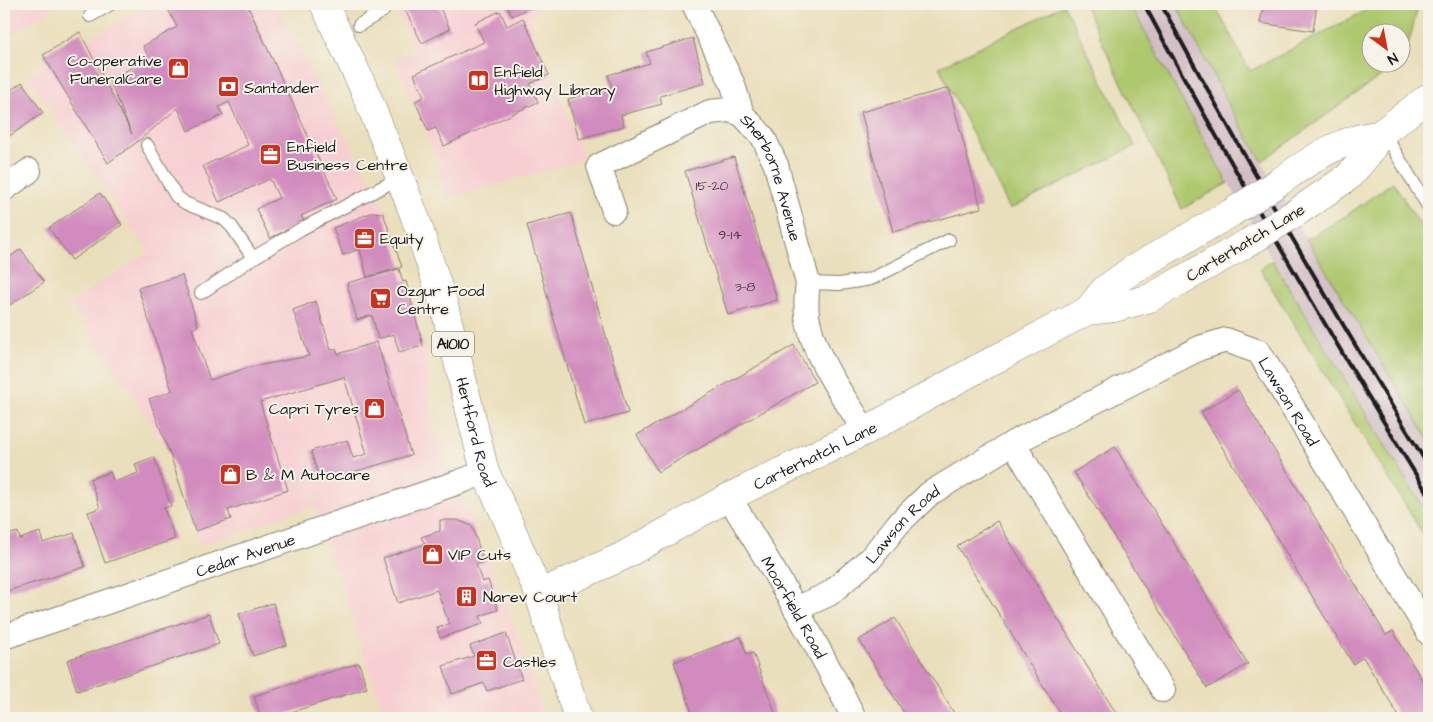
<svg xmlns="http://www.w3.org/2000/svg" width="1433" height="722" font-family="'Architects Daughter',sans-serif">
  <rect width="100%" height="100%" fill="#f7f3e8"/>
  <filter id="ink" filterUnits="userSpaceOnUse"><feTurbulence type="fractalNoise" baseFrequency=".02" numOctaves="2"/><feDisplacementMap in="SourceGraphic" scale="10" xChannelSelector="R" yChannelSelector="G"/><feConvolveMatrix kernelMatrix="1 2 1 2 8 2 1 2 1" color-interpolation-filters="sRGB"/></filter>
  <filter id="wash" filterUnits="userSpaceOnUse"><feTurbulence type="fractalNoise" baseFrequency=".0096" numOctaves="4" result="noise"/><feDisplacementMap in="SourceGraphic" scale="20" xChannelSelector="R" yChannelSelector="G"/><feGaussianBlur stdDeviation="1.12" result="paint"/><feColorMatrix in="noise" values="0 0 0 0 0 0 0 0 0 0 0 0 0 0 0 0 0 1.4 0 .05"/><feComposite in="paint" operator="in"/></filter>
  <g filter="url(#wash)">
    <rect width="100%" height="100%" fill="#eadfbc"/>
    <g fill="#f7cfd2">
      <path d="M4,4H59L4,40Z"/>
      <path d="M149,4H275L388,215L426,351L432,425L518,635L544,718H385L315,505L200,546L168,449L70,303L149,252L27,76Z"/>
      <path d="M393,4H545L528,17L584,159L448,199L436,157L395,60L415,51Z"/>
    </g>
    <path fill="#d2bdc6" d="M1130,4H1176L1231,109L1327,274L1429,440V517L1291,291L1195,124Z"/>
    <g fill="#aec86e" stroke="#657245">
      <path d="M1084,4H1130L1195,124L1228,183L1182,209Z"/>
      <path d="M1176,4H1214L1250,71L1378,4H1406L1418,7L1406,53L1401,57L1400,32H1370V62L1399,63L1262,161L1231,109Z"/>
      <path d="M1064,5L1135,146L1010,209L939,67Z"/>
      <path d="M1393,182L1429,239V440L1306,238L1313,236L1347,215Z"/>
      <path d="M1272,260L1429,517V544L1260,269Z"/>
    </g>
    <g id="blocks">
      <g fill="#d18bbe">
        <path d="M178,4H247L337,199L301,216L304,222L270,238L256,209L279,198L270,179L219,202L203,166L248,145L229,102L219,107L223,115L188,131L178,108L137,142L108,163L43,55L80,32L132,134L109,80L149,58L143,46L177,27L168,9Z"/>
        <path d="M402,4H438L450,29L422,43Z"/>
        <path d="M506,4H537L512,16Z"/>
        <path d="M1276,4H1317L1313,31L1260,23L1263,6L1276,8Z"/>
        <path d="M500,11L507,26L523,18L549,75L530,84L538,102L444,146L436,128L428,131L415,101L424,97L414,74L484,42L475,23Z"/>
        <path d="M693,38L705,83L660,96L662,104L621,115L624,126L579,139L568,99L612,87L608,75L650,63L646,52Z"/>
        <path d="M22,82L43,113L4,140V95Z"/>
        <path d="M949,88L981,208L893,232L861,112Z"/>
        <path d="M734,157L777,300L728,315L685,171Z"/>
        <path d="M100,193L122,225L72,260L49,228Z"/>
        <path d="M373,212L383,213L402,267L367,277L360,249L343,255L333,228Z"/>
        <path d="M571,213L628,413L584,425L527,225Z"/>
        <path d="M21,249L44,282L4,309V261Z"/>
        <path d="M399,269L403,282L406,281L423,346L399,352L394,334L378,339L372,315L357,320L347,283Z"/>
        <path d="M182,275L198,326L192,329L210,380L246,368L309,356L293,310L316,301L331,350L336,349L338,354L377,342L411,455L320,482L311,451L347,440L353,458L367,454L344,377L260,402L288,490L228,510L231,519L195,531L171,457L149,399L172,391L138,288Z"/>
        <path d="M794,345L815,382L658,472L637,435Z"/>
        <path d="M1238,390L1386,635L1393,631L1429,692V718H1400L1363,657L1353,664L1201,412Z"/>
        <path d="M1115,447L1248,664L1207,688L1074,472Z"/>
        <path d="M154,457L171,506L164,508L175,539L105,563L88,512L100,508L90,479L110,472L114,482L138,473L135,464Z"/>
        <path d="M440,520H457L472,526L484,562L476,564L482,582L488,580L498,610L480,616L483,624L440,638L437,628L449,624L437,590L398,603L383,558L425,544L421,537L440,531Z"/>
        <path d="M997,521L1064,629L1119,718H1063L957,546Z"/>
        <path d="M18,532L20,539L40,532L43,543L74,533L85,567L4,592V536Z"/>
        <path d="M273,603L287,645L253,656L239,614Z"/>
        <path d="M209,614L219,644L77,691L67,660Z"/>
        <path d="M895,618L957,718H907L877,669L859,640Z"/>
        <path d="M506,633L522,679L487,691L484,683L452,694L443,666L474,656L470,646Z"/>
        <path d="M741,637L747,655L753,653L777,718H694L674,662Z"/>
        <path d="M359,663L367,688L273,718H261L254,696Z"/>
      </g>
    </g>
  </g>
  <g filter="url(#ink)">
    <use href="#blocks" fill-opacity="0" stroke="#837e6c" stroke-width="1"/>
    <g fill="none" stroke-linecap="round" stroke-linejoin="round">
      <defs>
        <g id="service">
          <path d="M90,16L111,4"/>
          <path d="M359,25L383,11L380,4"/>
          <path d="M1383,132L1429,208"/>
          <path d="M147,145L176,196L185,203L224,219L232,227L253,258"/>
          <path d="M808,283L840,284L871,279L949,240"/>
          <path d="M201,293L253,258L301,229L400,178"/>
        </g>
        <g id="minor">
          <path d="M694,4L733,85L742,114"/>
          <path d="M4,189L29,171"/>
          <path id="s1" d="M614,211L599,166L710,112L729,110L742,114L763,137L776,165L808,283C806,297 805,311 809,325C818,364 845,398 865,431"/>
          <path d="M1013,443L1163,690"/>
          <path id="s2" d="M729,497C773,569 817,642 854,718"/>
          <path id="s3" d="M796,609L829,594L871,558L898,524L929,494L1013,443L1200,348L1226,340L1259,352L1429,633"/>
          <path id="s4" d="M4,637L462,481L485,472"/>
        </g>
        <g id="tertiary">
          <path d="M1279,182C1310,161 1340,138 1379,135"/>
          <path d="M1297,212L1348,177L1369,153L1379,135L1429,97"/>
          <path d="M1087,311L1104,290L1132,270L1231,213"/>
          <path id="s5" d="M539,594L621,557L729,497L865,431L975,370L1087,311L1114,308L1150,298L1249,242"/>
        </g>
        <g id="primary">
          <path id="s6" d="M324,4L364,89L400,178L415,217L444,305L485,472L505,514L539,594L556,651L578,718"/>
        </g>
      </defs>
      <use href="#service" stroke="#837e6c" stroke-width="14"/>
      <use href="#minor" stroke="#837e6c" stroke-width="26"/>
      <use href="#tertiary" stroke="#837e6c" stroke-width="29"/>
      <use href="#primary" stroke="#837e6c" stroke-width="29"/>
      <use href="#service" stroke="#fff" stroke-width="12"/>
      <use href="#minor" stroke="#fff" stroke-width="24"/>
      <use href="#tertiary" stroke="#fff" stroke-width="28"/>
      <use href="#primary" stroke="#fff" stroke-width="28"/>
      <g stroke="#1c1c1c" stroke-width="4">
        <path d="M1144,4C1233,171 1330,335 1429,496"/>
        <path d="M1161,4C1245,161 1336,315 1429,467"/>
      </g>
      <defs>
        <g id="tertiary-bridge">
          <path d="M1231,213L1279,182"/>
          <path d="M1249,242L1297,212"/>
        </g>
      </defs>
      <use href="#tertiary-bridge" stroke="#837e6c" stroke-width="29" stroke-linecap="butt"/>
      <use href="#tertiary-bridge" stroke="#fff" stroke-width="28"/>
    </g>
  </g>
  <defs>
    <symbol id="shop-square" viewBox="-11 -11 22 22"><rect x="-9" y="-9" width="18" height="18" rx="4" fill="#c8321e" stroke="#f7f3e8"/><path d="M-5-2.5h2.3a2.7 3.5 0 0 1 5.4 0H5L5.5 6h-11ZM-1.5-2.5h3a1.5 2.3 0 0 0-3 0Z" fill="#fff"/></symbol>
    <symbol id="library-square" viewBox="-11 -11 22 22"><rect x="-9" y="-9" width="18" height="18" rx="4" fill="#c8321e" stroke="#f7f3e8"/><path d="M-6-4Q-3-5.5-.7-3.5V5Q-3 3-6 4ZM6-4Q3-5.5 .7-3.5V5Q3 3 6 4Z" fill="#fff"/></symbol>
    <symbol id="bank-square" viewBox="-11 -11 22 22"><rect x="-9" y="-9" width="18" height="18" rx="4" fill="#c8321e" stroke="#f7f3e8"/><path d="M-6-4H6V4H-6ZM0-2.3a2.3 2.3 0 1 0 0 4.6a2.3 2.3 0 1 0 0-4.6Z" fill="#fff"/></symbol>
    <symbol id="office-square" viewBox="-11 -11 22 22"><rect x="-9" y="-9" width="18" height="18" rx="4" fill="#c8321e" stroke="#f7f3e8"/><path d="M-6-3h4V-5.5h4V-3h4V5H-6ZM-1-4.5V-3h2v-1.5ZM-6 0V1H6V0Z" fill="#fff"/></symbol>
    <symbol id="supermarket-square" viewBox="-11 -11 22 22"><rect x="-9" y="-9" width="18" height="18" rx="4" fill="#c8321e" stroke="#f7f3e8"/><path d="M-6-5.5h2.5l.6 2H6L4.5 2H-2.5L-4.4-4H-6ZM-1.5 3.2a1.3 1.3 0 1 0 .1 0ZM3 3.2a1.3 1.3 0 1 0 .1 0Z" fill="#fff"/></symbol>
    <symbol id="building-square" viewBox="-11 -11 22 22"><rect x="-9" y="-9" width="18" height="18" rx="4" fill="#c8321e" stroke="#f7f3e8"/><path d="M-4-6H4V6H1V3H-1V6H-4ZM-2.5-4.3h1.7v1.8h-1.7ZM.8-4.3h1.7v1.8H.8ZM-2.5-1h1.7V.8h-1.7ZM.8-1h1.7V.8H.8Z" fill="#fff"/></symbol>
  </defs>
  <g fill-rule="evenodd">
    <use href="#shop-square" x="166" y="56" width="25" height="25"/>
    <use href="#library-square" x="466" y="68" width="25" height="25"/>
    <use href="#bank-square" x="216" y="74" width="25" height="25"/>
    <use href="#office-square" x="258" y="142" width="25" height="25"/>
    <use href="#office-square" x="352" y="226" width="25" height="25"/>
    <use href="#supermarket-square" x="368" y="286" width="25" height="25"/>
    <use href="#shop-square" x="362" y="396" width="25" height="25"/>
    <use href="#shop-square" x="218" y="462" width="25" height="25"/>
    <use href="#shop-square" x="420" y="542" width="25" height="25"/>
    <use href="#building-square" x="454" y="584" width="25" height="25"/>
    <use href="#office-square" x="474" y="648" width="25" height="25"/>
  </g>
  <g text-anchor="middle" stroke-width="4" stroke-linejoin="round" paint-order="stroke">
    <g font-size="14" fill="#493844">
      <text x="712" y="190">15-20</text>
      <text x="730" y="239">9-14</text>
      <text x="745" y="291">3-8</text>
    </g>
    <rect fill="#f7f3e8" stroke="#5e5c59" stroke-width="1" x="432" y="331.5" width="42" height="25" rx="4"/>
    <g font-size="15" font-weight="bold" fill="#1c1c1c">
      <text x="453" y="349">A1010</text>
    </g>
    <g font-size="16" fill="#1c1c1c" stroke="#f7f3e8" text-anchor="start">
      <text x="162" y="66" text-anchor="end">Co-operative<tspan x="162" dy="18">FuneralCare</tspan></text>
      <text x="494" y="77">Enfield<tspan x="494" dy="18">Highway Library</tspan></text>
      <text x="244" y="93">Santander</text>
      <text x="287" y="152">Enfield<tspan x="287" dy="18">Business Centre</tspan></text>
      <text x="380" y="244">Equity</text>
      <text x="397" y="296">Ozgur Food<tspan x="397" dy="18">Centre</tspan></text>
      <text x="359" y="414" text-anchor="end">Capri Tyres</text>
      <text x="246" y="480">B &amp; M Autocare</text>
      <text x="448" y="560">VIP Cuts</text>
      <text x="483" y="602">Narev Court</text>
      <text x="503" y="667">Castles</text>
    </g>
    <g font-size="16" fill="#1c1c1c" stroke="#f7f3e8">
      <text dy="6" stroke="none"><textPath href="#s1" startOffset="275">Sherborne Avenue</textPath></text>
      <text transform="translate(1245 242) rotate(-31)" y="6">Carterhatch Lane</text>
      <text dy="6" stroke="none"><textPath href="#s3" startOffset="606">Lawson Road</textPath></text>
      <text dy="6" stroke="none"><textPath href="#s6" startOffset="455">Hertford Road</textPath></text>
      <text dy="6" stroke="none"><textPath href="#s5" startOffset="309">Carterhatch Lane</textPath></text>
      <text dy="6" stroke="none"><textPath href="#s3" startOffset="138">Lawson Road</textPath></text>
      <text dy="6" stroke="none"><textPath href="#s4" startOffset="255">Cedar Avenue</textPath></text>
      <text dy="6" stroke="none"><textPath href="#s2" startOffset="128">Moorfield Road</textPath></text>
    </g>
  </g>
  <rect width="1433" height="722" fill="none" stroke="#f7f3e8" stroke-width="20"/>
  <g transform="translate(1386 48) rotate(148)"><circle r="24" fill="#f7f3e8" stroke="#9f9d96"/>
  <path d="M0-4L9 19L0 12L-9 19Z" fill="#c8321e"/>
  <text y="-8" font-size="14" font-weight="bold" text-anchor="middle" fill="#1c1c1c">N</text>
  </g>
</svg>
